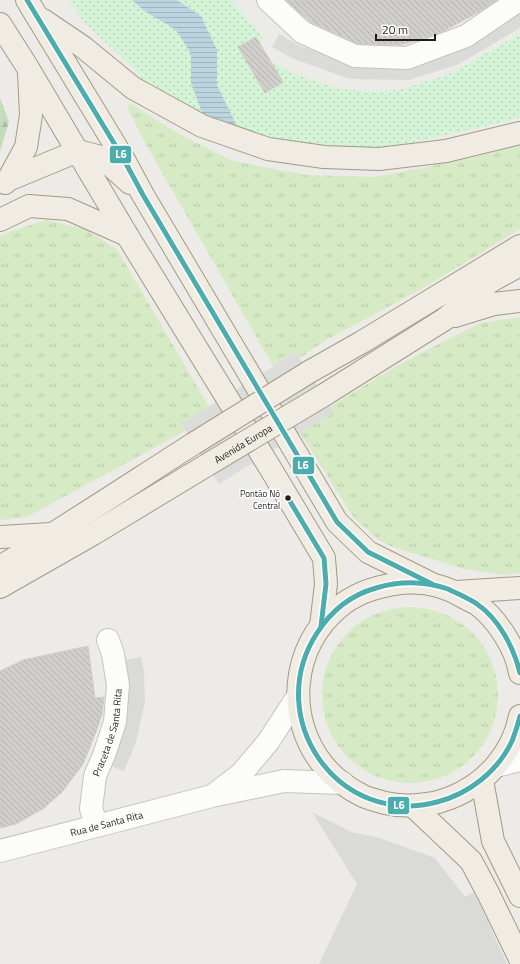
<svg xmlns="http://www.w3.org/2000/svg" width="520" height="964" font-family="'Titillium Web',sans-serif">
  <defs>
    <pattern id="grass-tufts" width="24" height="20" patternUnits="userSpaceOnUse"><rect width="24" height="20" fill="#d7eac6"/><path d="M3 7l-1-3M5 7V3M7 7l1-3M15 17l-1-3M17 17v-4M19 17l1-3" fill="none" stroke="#b8c8aa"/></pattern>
    <pattern id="forest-firs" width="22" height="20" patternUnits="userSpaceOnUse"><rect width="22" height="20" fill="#c6dbbc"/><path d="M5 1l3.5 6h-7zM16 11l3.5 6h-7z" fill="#aabca1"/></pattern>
    <pattern id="park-dots" width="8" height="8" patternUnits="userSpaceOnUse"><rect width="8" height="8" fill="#d5f3d6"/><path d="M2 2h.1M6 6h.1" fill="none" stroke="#b6d0b7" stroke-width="1.8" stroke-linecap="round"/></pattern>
    <pattern id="water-rules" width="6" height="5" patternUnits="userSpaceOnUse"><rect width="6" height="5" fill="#bad5df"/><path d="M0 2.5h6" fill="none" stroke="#9fb6bf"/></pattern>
    <pattern id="building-back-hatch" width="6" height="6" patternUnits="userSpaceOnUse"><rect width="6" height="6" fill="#d1cfcc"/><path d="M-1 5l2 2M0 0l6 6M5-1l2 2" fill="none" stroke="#b3b1af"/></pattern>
  </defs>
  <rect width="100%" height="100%" fill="#ecebe7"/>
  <g fill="#dadad8">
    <path d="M520,10V28L459,64L409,80L350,79L294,59L272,47L279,34L300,46L353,64Z"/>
    <path d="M141,657L144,672L145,701L136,742L124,771L108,765L124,723L129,691L125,660Z"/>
    <path d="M312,812L351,832L377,837L435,858L465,897L474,892L507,964H319L357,884Z"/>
  </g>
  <g fill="url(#grass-tufts)">
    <path d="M130,103L177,133L233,161L306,175L376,177L471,158L520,145V229L425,287L323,342L300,358L296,352L273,366L145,143L127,108Z"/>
    <path d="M46,220L85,229L117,249L209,407L181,424L185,431L27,517L0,520V237L4,234Z"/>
    <path d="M520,317V573L507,575L464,569L393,547L380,541L354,518L300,433L334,412L331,406L400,364L480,323Z"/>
    <circle cx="410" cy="695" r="88"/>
  </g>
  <path fill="url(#forest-firs)" d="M0,98L9,122L0,151Z"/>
  <path fill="url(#park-dots)" d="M68,0H232L239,10L263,36L256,48L263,56L288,71L317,82L340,89L374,92L403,89L452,73L520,34V117L495,124L396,146L365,148L310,144L271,140L191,110L144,86L138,72L85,23Z"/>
  <path fill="url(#water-rules)" d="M132,0H177L201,16L217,50V85L238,128L203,115L191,83V54L176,30L143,10Z"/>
  <path fill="#dcdcda" d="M296,352L334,412L219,484L181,424Z"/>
  <g fill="url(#building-back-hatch)" stroke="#cfcdc8">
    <path d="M286,0H497L482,10L444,31L419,40L400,45L358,44L309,21Z"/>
    <path d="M256,37L283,82L265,93L238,47Z"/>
    <path d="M88,646L95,698L104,697L102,714L96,732L83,764L62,792L44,808L16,824L0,828V671L23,660Z"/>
  </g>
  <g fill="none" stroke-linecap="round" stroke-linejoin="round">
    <defs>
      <g id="minor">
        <path d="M268,0L302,32L355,56L407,58L466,36L519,0"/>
        <path d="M216,793L241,774L268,742L298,696"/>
        <path id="s1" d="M97,826L91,809L95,776L104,755L115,722L118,685L113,654L108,640"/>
        <path id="s2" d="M0,851L212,796L284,781L343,783"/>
      </g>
      <path id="tertiary" d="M496,766L520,760"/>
      <g id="primary">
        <path d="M27,0L123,158L143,195L337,522L368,552L432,584"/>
        <path d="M43,20L83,47L133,88L202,126L268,149L324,157L379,159L446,151L520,133"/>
        <path d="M0,24L28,68L127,235L272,471L324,558L326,584L321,626"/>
        <path d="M8,180L78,151L101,157L130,183"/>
        <path d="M5,183L8,180L26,147L31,115L29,72"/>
        <path d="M0,220L29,206L68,209L127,235"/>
        <path d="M455,316L494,304L520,301"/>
        <path d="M309,372L362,342L520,246"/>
        <path d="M324,395L445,319L491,281L520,265"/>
        <path d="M0,537L51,534"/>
        <path d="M0,567C65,527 129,485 193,444"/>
        <path d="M0,587L93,534L207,465"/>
        <path d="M456,592L520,588"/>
        <path d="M520,673C516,648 497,619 477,604C473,602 469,600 465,598C444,585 420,580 395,584C375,587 354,594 338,608C291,647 285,719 324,766C334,778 349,789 363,796C370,799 378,801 385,803C398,806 412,806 425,804C429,804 434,803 438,802C442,801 446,799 450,798C486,784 513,753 520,716"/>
        <path d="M482,780L493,841L520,896"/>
        <path d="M413,806L471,861L488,893L520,959"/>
      </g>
    </defs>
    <use href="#minor" stroke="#c5c4c3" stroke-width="24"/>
    <use href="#tertiary" stroke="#c5c4c3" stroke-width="24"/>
    <use href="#primary" stroke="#a29a83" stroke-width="24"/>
    <use href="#minor" stroke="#fcfcfb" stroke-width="22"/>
    <use href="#tertiary" stroke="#fcfcfb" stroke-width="22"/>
    <use href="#primary" stroke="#f0ece4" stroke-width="22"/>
    <defs>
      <g id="primary-bridge">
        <path d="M193,444L309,372"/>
        <path id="s3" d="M207,465L324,395"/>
      </g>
    </defs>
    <use href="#primary-bridge" stroke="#a29a83" stroke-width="24" stroke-linecap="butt"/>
    <use href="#primary-bridge" stroke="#f0ece4" stroke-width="22"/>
    <defs>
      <g id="bus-1">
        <path d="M27,0L123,158L143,195L337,522L368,552L432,584"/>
        <path d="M288,498L324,558L326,584L321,626"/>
        <path d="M520,673C514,648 499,619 477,604C470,599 456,593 448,589C424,581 400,581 376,588C351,595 331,611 317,633C262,718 338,828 437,802C469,794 498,771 512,741C515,733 518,725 520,716"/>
      </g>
    </defs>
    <use href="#bus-1" stroke="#fff" stroke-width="8"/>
    <use href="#bus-1" stroke="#4dacac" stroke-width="5"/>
  </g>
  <circle fill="#1e1e1e" stroke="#fff" stroke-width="1.5" cx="288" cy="498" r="3.5"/>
  <g text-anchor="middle" stroke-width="3" stroke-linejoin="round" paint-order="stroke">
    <g font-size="9" fill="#1e1e1e" stroke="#fff" text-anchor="end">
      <text x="280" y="497">Pontão Nó<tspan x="280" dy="12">Central</tspan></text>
    </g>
    <g font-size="10" fill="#1e1e1e" stroke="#fff">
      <text dy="4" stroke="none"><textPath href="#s3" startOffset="42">Avenida Europa</textPath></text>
      <text dy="4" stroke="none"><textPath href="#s1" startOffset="97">Praceta de Santa Rita</textPath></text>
      <text dy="4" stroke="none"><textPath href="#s2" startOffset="110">Rua de Santa Rita</textPath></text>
    </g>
  </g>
  <g stroke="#fff" stroke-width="1.5">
    <rect x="109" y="145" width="23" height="19" rx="4" fill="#4dacac"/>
    <rect x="292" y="456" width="23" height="19" rx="4" fill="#4dacac"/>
    <rect x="387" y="796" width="23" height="19" rx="4" fill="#4dacac"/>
  </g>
  <g font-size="11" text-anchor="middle" font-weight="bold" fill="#fff">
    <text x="121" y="158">L6</text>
    <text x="303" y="469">L6</text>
    <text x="399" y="809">L6</text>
  </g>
  <path d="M376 34v6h59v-6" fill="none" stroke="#1e1e1e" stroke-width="2"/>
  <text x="382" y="34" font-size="12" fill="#1e1e1e" stroke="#ffffff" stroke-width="3" paint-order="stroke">20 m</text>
</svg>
